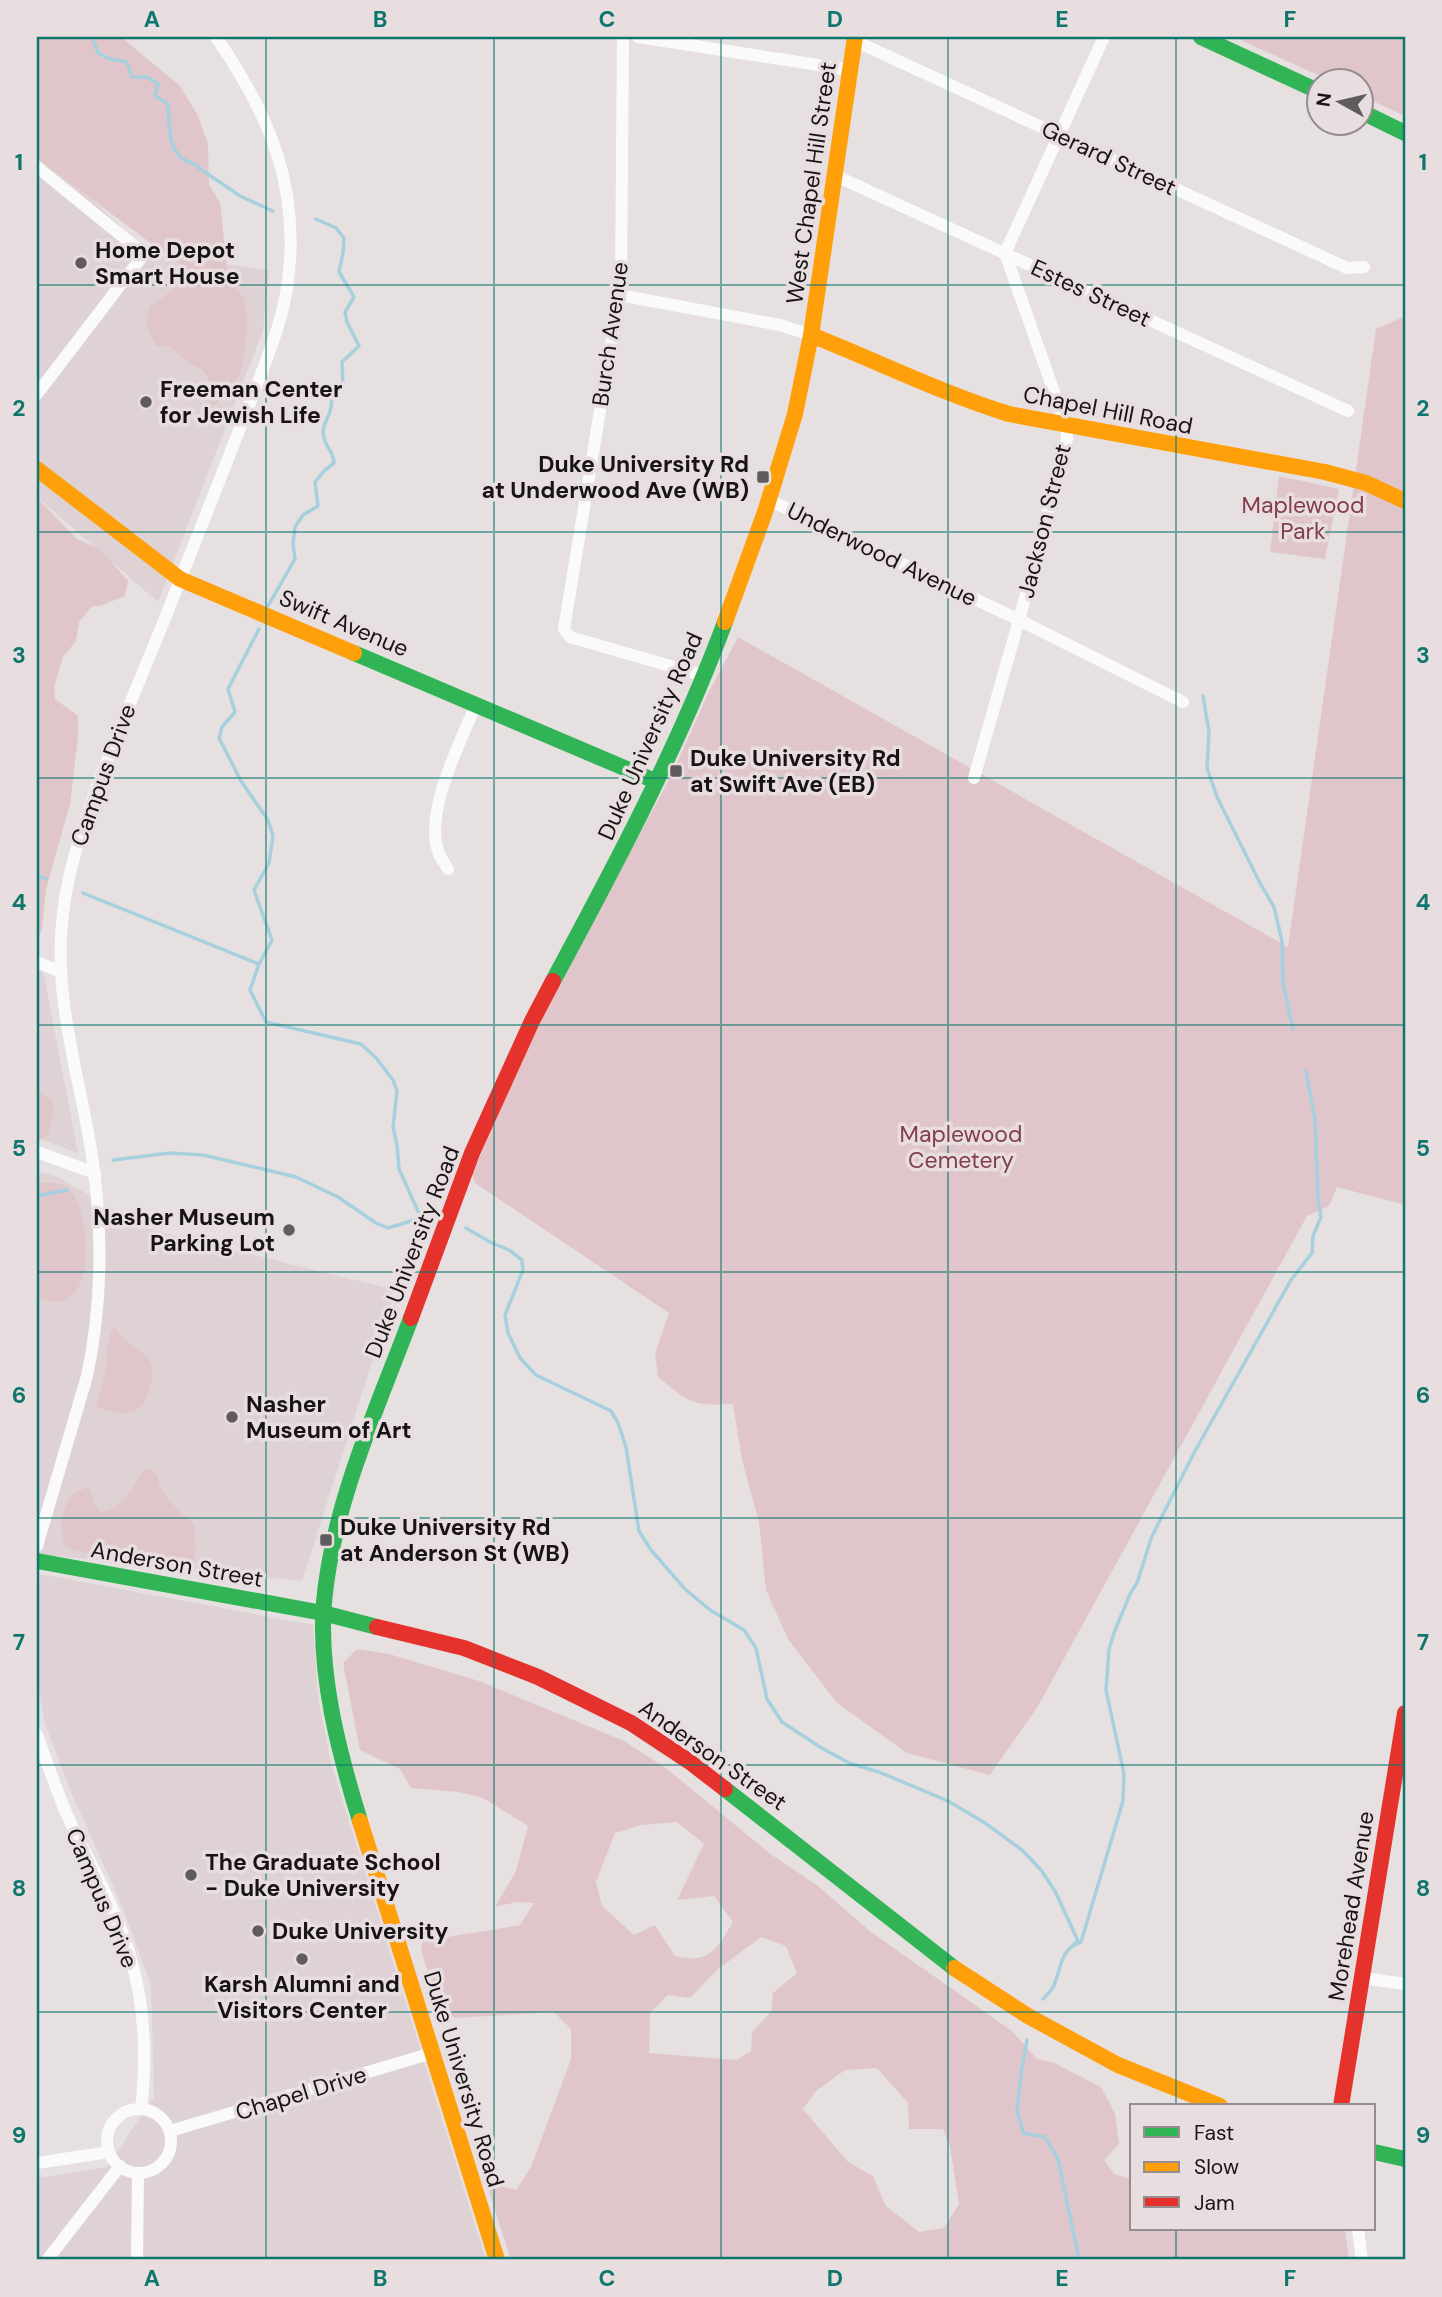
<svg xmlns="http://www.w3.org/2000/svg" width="1442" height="2297" font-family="'DM Sans',sans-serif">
  <rect width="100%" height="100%" fill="#e6e0e1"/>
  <g fill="#dfd2d4">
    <path d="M37,147L149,254L269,270L263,331L158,602L37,497Z"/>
    <path d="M37,969L43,971L78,1153L37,1138Z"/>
    <path d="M37,1171L58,1177L146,1228L395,1290L302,1581L37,1554Z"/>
    <path d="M40,1574L313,1625L318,1697L331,1763L486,2260H37V2178L107,2167L154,2097L151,1985L122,1906L71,1792L45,1724L37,1682V1603Z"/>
  </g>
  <g fill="#e0c6ca" fill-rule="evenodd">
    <path d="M37,37H121L180,86L197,114L208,144L209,184L220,203L228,276L235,288L244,298L248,319L243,363L235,386L207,412L213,387L204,371L186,361L169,346H156L146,323L150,306L177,287L184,277C182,263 173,257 161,251L37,158Z"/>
    <path d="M1234,37H1405V116L1362,96V80H1329Z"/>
    <path d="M1405,316V1205L1337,1187L1329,1206L1307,1216L1038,1706L990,1775L907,1753L837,1703L788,1639L766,1590L759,1522L742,1460L733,1404C692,1406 690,1403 658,1377L655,1353L669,1313L475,1183L472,1175L538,1023L672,774L708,694L738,637L1288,947L1376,329Z"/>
    <path d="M1279,476L1339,489L1325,559L1270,552Z"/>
    <path d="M37,498L77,539L101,550L128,581L125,596L100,606H92L79,622L76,641L63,657L54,687L55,699L78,716V737L70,804L46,889L42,930L37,938Z"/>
    <path d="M37,1091L53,1101V1113L49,1134L40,1140L37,1139Z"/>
    <path d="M37,1183C44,1183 57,1182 64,1185C89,1196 102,1304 53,1302C48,1301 42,1299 37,1298Z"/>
    <path d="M114,1326C118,1332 122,1338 128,1342C136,1349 148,1354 151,1364C154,1373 152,1382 149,1391C141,1420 120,1415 97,1407C96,1397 101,1390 103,1381C109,1363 104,1342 114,1326Z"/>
    <path d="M151,1469L157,1475C161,1499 179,1508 194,1525L196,1549L193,1569L187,1571L131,1564L66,1548C60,1536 61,1514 68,1501C72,1494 81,1489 88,1487C93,1496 93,1505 101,1512C123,1508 134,1488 143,1470Z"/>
    <path d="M357,1649L389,1654L479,1681L624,1741L666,1768L769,1853L818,1886L871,1932L1012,2031L1037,2059L1052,2062L1101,2087L1115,2114L1119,2144L1104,2160L1114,2174L1132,2179V2229H1345L1349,2260H511L486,2182L516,2190L531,2167L571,2059V2029L554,2012L454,2018L435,1995L421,1950L423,1941L520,1925L534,1903L516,1902L495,1907L516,1871L528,1826L483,1798L459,1792L411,1788L400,1769L360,1750L343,1663ZM677,1822L704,1844L677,1900L714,1896L733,1922C716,1950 710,1964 675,1956L655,1925L634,1935L602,1906L596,1882L615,1833L642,1825ZM761,1937L786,1946L797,1973L773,1993L771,2012L752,2032L751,2051L736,2060L649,2053L650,2013L668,1995L690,1998L717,1970ZM877,2068L908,2103L909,2129H943L950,2147L959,2204L944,2228L919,2232L886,2206L873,2176L848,2162L803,2109L816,2091L845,2070Z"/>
  </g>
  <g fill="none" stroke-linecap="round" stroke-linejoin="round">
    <g stroke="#a6d0de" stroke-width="3.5">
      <path d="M92,37L98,53L110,59L127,62L132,77H147L158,84L155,96L165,102L168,106C170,123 167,143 180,157C186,163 194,161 199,168L240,196L273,211"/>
      <path d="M268,606L295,559L293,544L295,527L303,515L318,506L315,482L325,470L334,463C333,451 328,450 325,441C319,425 329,421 331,407C332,401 331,397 334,390L343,386L342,362L359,346L347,322L345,312L354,297L339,272L343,253L344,238L336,228L316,219"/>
      <path d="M259,629L228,689L235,712L222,727L219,738L241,781L268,820L273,836L269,863L254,890L272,940L259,964"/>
      <path d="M1203,696L1209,732L1207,768L1217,797L1260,883L1274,907L1282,941L1283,983L1293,1029"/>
      <path d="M37,875L46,879"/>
      <path d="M83,893L259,964L250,990L266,1022L361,1044L376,1058L393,1080L397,1091L393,1127L397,1145L399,1169L421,1218L388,1228L376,1223L338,1197L296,1177L203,1155L170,1153L113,1160"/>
      <path d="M37,1196L67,1190"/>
      <path d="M466,1228L490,1242L509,1250L522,1260L523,1270L505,1315L508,1333L520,1358L536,1375L611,1411L618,1423L626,1447L639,1531L651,1550L685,1589L710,1610L744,1630L756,1648L767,1699L782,1722L820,1747L849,1763L879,1772L948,1801L985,1823L1022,1850L1041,1870L1055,1891L1078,1941L1074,1944"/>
      <path d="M1043,1999C1047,1995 1052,1990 1054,1985C1061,1970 1060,1948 1081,1942L1123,1801L1124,1774L1106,1690L1109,1649L1115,1630L1131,1592L1137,1583L1152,1536L1195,1451L1291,1280L1312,1253L1313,1236L1321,1217L1318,1199L1315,1119L1306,1071"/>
      <path d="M1027,2040L1021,2074L1017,2110L1023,2133L1045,2137L1058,2159L1079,2260"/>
    </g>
    <g stroke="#fbfafa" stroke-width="12">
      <path d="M623,37L621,283L564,629L570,637L705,676"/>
      <path d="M638,37L850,70"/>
      <path d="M855,41L1347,268L1364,267"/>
      <path d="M37,167L144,254L37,394"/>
      <path d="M834,175L1348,411"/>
      <path d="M619,295L780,325L811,335"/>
      <path d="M769,500L1019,620L1183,702"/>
      <path d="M974,778L1019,620L1067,439L1066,426L1005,253L1104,37"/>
      <path d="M448,869C445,864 441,859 439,854C423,813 460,744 476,704"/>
      <path d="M37,962L61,972"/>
      <path d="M37,1152L95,1173"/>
      <path d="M37,1546L87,1376C103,1301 103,1226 91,1150C80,1080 57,1009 61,936C64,878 82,827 102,773C122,722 143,672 164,621C196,541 227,460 259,380C270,350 282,320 287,288C302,190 270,115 216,37"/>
      <path d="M37,1735C48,1765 58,1796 71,1824C92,1867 117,1910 130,1956C145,2005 147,2057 141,2109"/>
      <path d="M1363,1978L1405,1984"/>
      <circle cx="139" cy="2141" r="32"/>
      <path d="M170,2131L432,2053"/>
      <path d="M37,2163L109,2152"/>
      <path d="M1358,2229L1362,2260"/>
      <path d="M47,2260L120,2166"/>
      <path d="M137,2260L138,2173"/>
    </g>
    <g stroke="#30b455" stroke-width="16">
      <path d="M1201,37L1320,92"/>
      <path d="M1362,112L1405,133"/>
      <path d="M354,653L655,781"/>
      <path d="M553,981C616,864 679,746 725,622"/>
      <path d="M37,1561L323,1613L377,1627"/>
      <path d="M725,1789L954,1968"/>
      <path d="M360,1821C339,1753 318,1673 324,1602C333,1503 377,1409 411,1318"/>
      <path d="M1374,2152L1405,2159"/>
    </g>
    <g stroke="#ff9f0a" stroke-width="16">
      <path d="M811,335C877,361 941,393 1009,414L1325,472L1366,483L1405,501"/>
      <path d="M37,469L180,579L354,653"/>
      <path d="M725,622L765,512L795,414L811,335L855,37"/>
      <path d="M360,1821L497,2260"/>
      <path d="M954,1968L1028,2016L1118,2065L1220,2106"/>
    </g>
    <g stroke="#e5322d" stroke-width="16">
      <path d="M411,1318L472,1153L532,1021L553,981"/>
      <path d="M377,1627L464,1648L538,1677L631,1723L690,1762L725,1789"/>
      <path d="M1341,2106L1405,1713"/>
    </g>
  </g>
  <path fill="none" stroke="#0f766e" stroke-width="2" stroke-opacity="0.55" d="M266,37V2260M494,37V2260M721,37V2260M948,37V2260M1176,37V2106M37,285H1405M37,532H1405M37,778H1405M37,1025H1405M37,1272H1405M37,1518H1405M37,1765H1405M37,2012H1405M1176,2229V2260"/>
  <g fill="#605b5c" stroke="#e8dee0" stroke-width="2.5">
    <circle cx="81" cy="263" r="7"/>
    <circle cx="146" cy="402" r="7"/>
    <rect x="756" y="470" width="14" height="14" rx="3.5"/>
    <rect x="669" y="764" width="14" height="14" rx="3.5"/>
    <circle cx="289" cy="1230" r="7"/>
    <circle cx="232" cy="1417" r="7"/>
    <rect x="319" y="1533" width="14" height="14" rx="3.5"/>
    <circle cx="191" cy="1875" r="7"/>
    <circle cx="258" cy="1931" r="7"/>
    <circle cx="302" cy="1959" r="7"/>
  </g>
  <g text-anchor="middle" stroke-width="7" stroke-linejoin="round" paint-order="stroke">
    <g font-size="23" fill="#181415" stroke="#e8dee0">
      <text transform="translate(1109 158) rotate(25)" y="8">Gerard Street</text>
      <text transform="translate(811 183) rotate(-82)" y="8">West Chapel Hill Street</text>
      <text transform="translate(1091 293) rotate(25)" y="8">Estes Street</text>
      <text transform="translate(610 334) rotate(-82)" y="8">Burch Avenue</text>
      <text transform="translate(1108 410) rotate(11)" y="8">Chapel Hill Road</text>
      <text transform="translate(1044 521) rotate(-76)" y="8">Jackson Street</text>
      <text transform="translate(882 554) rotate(26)" y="8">Underwood Avenue</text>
      <text transform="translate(344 623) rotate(23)" y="8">Swift Avenue</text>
      <text transform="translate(650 736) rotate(-66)" y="8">Duke University Road</text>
      <text transform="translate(103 775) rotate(-70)" y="8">Campus Drive</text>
      <text transform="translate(412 1252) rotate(-69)" y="8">Duke University Road</text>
      <text transform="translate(177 1564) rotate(10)" y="8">Anderson Street</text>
      <text transform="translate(713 1755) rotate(35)" y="8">Anderson Street</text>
      <text transform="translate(102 1898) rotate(67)" y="8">Campus Drive</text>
      <text transform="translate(1351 1906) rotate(-81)" y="8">Morehead Avenue</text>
      <text transform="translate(464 2079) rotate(73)" y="8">Duke University Road</text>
      <text transform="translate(301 2093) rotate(-17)" y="8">Chapel Drive</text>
    </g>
    <g font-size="23" font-weight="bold" fill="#181415" stroke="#e8dee0" text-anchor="start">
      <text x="95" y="258">Home Depot<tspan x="95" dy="26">Smart House</tspan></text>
      <text x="160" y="397">Freeman Center<tspan x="160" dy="26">for Jewish Life</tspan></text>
      <text x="749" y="472" text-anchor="end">Duke University Rd<tspan x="749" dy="26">at Underwood Ave (WB)</tspan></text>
      <text x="690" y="766">Duke University Rd<tspan x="690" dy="26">at Swift Ave (EB)</tspan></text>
      <text x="275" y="1225" text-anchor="end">Nasher Museum<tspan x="275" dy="26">Parking Lot</tspan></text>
      <text x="246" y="1412">Nasher<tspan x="246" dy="26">Museum of Art</tspan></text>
      <text x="340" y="1535">Duke University Rd<tspan x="340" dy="26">at Anderson St (WB)</tspan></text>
      <text x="205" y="1870">The Graduate School<tspan x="205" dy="26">- Duke University</tspan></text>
      <text x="272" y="1939">Duke University</text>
      <text x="302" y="1992" text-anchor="middle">Karsh Alumni and<tspan x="302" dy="26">Visitors Center</tspan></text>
    </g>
    <g font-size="23" fill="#833d4e" stroke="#e8dee0">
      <text x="1303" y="513">Maplewood<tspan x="1303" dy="26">Park</tspan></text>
      <text x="961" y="1142">Maplewood<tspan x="961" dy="26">Cemetery</tspan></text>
    </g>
  </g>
  <rect width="1442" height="2297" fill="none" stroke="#e8dee0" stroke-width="77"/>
  <rect x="1130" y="2104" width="245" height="126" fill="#e8dee0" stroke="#958d8f" stroke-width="2"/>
  <rect x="1144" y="2127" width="35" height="10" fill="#30b455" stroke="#958d8f" stroke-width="2"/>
  <text x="1194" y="2140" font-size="21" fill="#181415">Fast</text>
  <rect x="1144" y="2162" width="35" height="10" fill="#ff9f0a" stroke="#958d8f" stroke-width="2"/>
  <text x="1194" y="2174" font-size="21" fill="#181415">Slow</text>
  <rect x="1144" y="2197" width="35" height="10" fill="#e5322d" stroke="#958d8f" stroke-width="2"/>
  <text x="1194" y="2210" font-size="21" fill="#181415">Jam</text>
  <g transform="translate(1340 102) rotate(278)"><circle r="33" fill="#e8dee0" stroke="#958d8f" stroke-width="2"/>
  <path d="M0-5L12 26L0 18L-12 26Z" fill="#605b5c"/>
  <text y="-10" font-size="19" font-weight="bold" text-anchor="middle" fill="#181415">N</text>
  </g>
  <rect x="38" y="38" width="1366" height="2220" fill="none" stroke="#0f766e" stroke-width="2.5"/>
  <g font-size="23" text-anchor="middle" font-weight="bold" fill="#0f766e">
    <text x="152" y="27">A</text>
    <text x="380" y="27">B</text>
    <text x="607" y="27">C</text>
    <text x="835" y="27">D</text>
    <text x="1062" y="27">E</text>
    <text x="1290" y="27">F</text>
    <text x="19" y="170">1</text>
    <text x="1423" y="170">1</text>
    <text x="19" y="416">2</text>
    <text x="1423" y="416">2</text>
    <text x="19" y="663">3</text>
    <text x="1423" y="663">3</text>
    <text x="19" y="910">4</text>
    <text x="1423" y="910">4</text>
    <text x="19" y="1156">5</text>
    <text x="1423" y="1156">5</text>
    <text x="19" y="1403">6</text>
    <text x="1423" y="1403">6</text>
    <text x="19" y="1650">7</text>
    <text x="1423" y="1650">7</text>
    <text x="19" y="1896">8</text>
    <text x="1423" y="1896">8</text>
    <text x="19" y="2143">9</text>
    <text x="1423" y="2143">9</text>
    <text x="152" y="2286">A</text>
    <text x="380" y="2286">B</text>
    <text x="607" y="2286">C</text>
    <text x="835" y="2286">D</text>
    <text x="1062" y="2286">E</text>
    <text x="1290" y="2286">F</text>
  </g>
</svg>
